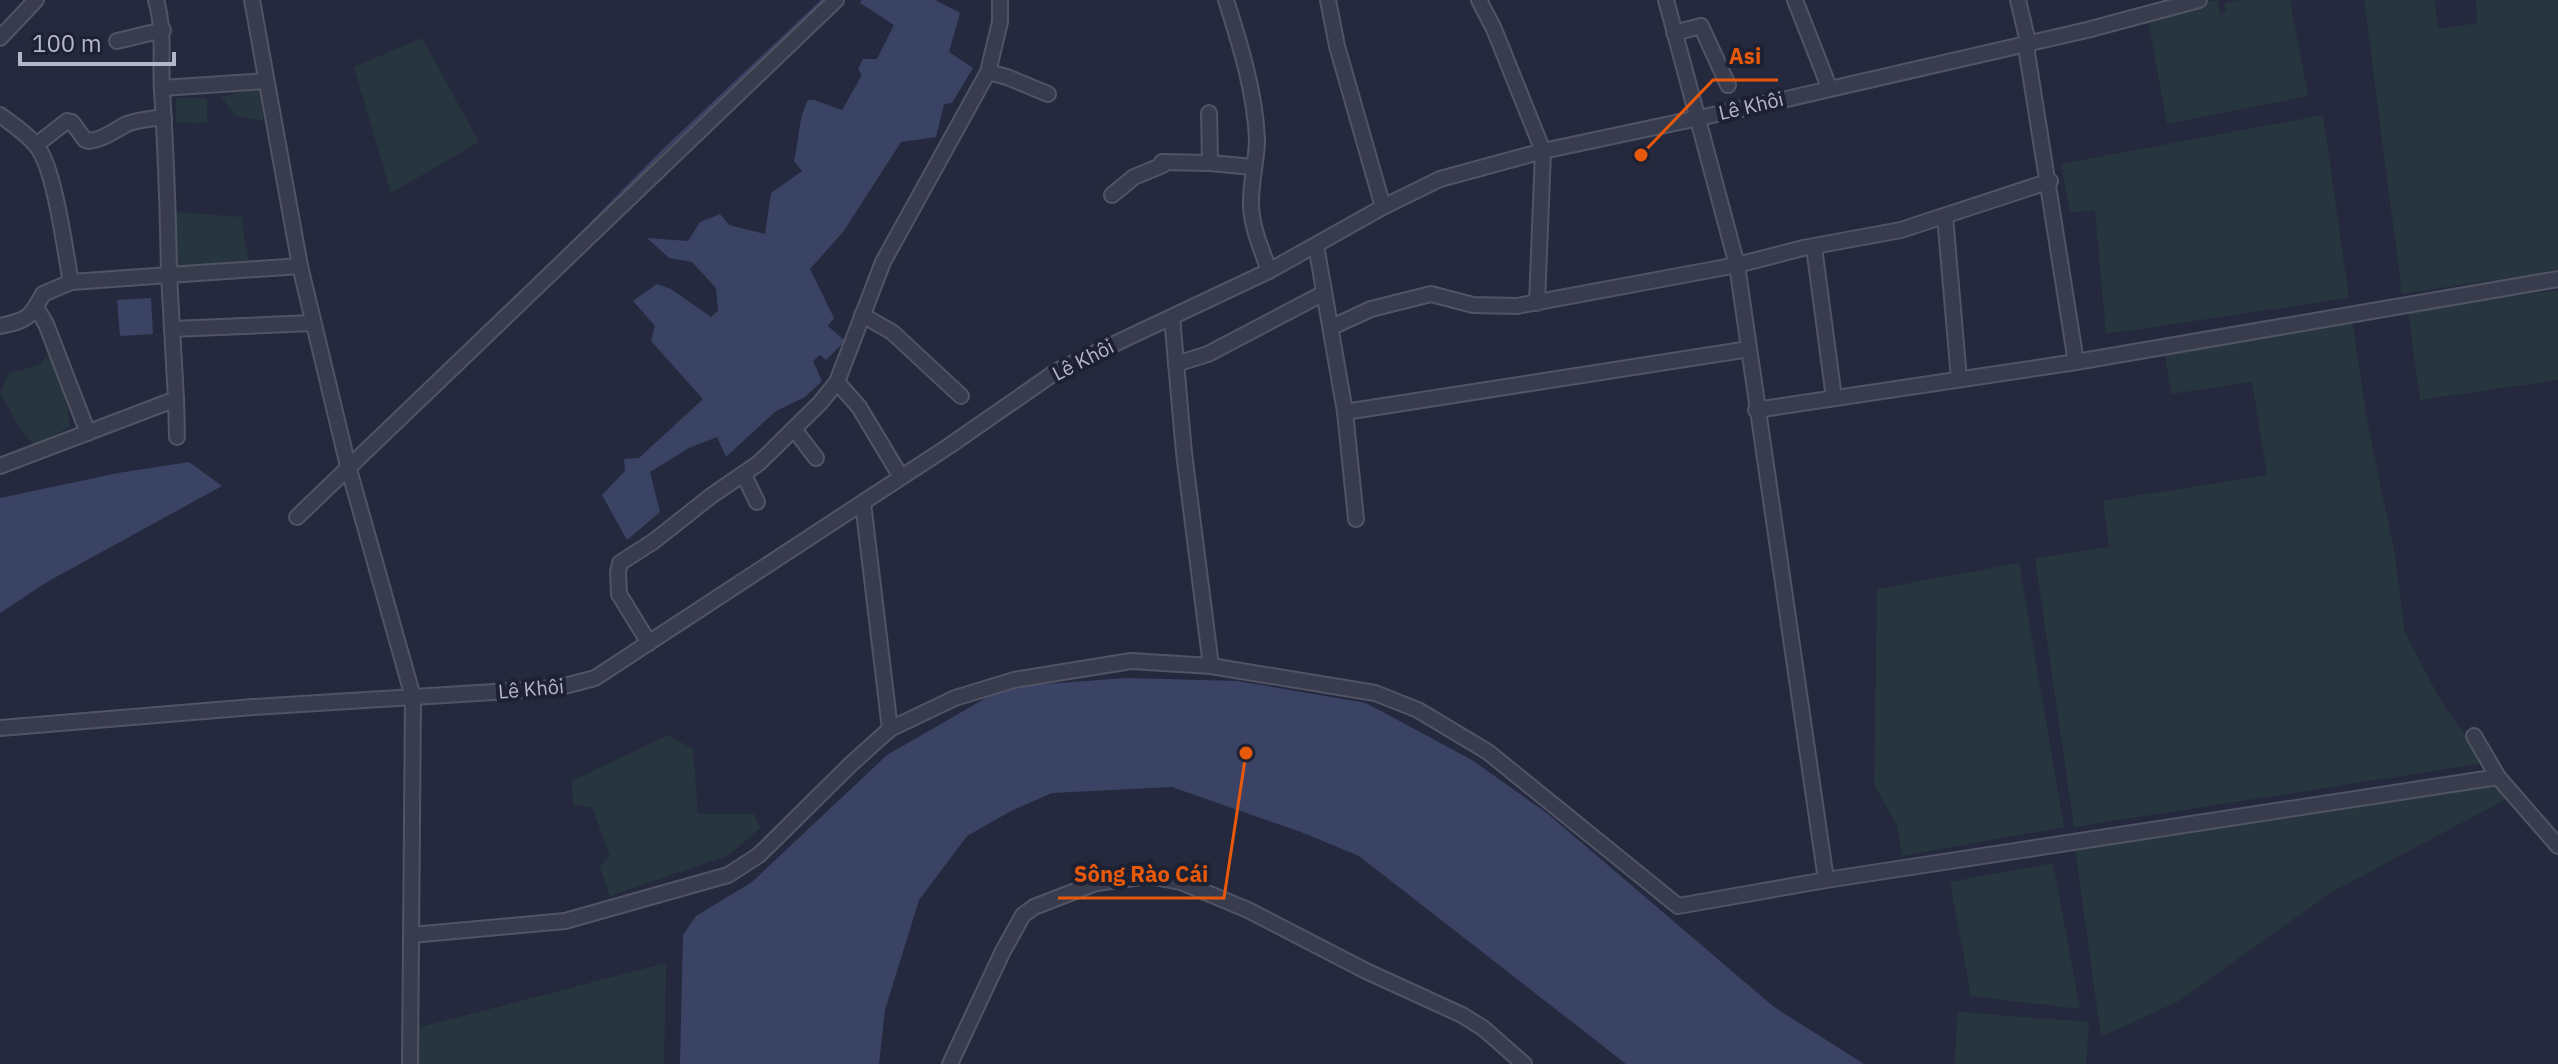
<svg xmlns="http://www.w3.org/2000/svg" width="2558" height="1064" font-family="'IBM Plex Sans',sans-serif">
  <rect width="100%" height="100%" fill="#25293d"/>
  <g fill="#27363e">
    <path d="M2217,0L2220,14L2226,12L2225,3L2239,0H2290L2308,96L2167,124L2147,14Z"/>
    <path d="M2364,0H2434L2439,29L2477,23L2476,0H2558V270L2402,294Z"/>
    <path d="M422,38L479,142L391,193L354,67Z"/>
    <path d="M262,88L263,121L236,116L221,97Z"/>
    <path d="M176,98H207V123L176,122Z"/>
    <path d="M2323,115L2349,298L2106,334L2095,210L2070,212L2061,164Z"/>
    <path d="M173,212L243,217L242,224L249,260L177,267Z"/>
    <path d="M2558,290V380L2420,400L2408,310Z"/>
    <path d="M2352,319L2367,420L2395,555L2405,633L2442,703L2485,763L2074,827L2035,558L2109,547L2103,501L2267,475L2252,382L2171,394L2164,349Z"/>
    <path d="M56,342L70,426L37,447L23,433L0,393L9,373L40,365Z"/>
    <path d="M2019,563L2064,827L1902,856L1897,825L1874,785L1877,589Z"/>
    <path d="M668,735L693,749L698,814H754L760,828L729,855L610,896L600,866L610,856L592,807L573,805L572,781Z"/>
    <path d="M2497,781L2510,797L2332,892L2179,1001L2101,1037L2075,848L2317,814Z"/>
    <path d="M2053,863L2080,1009L1971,996L1950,882Z"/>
    <path d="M666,963L664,1064H417V1028Z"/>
    <path d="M1958,1012L2089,1022L2086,1064H1954Z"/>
  </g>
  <g fill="#3b4365">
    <path d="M861,0H935L960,13L949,52L973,68L952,103L944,104L936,137L901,142L843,232L810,269L834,318L828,326L845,341L826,360L820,355L813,361L822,381L805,397L776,411L726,457L717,437L689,448L650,472L660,512L627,540L602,495L625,471L624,459L639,458L703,399L651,341L655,326L633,301L657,284L671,289L711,317L718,311L716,288L692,262L669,258L647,238L688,241L700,222L720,214L729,225L765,234L771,193L802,171L794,161C799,140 798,119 808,100H814L842,110L862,75L858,69L863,59H877L894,25L860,3Z"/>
    <path d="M151,298L153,334L120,336L117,300Z"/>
    <path d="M189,462L222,486L47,582L0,613V498L118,473Z"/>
    <path d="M1126,678L1238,681L1366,703L1472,760L1548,814L1774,1007L1864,1064H1626L1359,856L1301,832L1172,787L1052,793L1011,811L967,836L919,900L885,1010L879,1064H680L683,935L696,916L752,882L887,755L1005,687Z"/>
  </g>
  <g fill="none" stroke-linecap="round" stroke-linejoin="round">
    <path stroke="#3b4365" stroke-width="3" d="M550,265L664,150L823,0"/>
    <defs>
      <g id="minor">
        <path d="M1226,0C1240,44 1255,92 1257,139C1257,161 1250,184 1251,206C1252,229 1262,250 1269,271"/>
        <path d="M1328,0L1337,46L1383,207"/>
        <path d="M1479,0L1494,29L1543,151L1537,303"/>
        <path d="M1666,0L1737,265L1826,880"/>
        <path d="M1795,0L1829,87"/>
        <path d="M2018,0L2028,42L2027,53L2076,362"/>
        <path d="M1674,33L1701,26L1728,85"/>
        <path d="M0,38L36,0"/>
        <path d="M117,41L163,30"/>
        <path d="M988,72L1007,77L1048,94"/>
        <path d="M162,88L266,81"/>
        <path d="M1209,113L1210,163"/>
        <path d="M0,115C12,124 29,135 38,148C55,171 65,251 71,282"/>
        <path d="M36,145L67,121L72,122L85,140L89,141C104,139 112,132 125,125C136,119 152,119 164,117"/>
        <path d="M1162,162L1210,163L1253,167"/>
        <path d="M1112,195L1134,177L1163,165"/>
        <path d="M1945,216L1959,379"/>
        <path d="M1316,245L1345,412L1356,519"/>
        <path d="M1814,247L1834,398"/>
        <path d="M300,266L348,466L413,697L410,1064"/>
        <path d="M37,309L46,324L88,433"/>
        <path d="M862,315L892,332L961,396"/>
        <path d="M0,326C28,320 30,318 43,294L71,282L169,275C168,214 166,153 162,91C160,60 165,31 156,0"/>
        <path d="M1332,327L1371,309L1431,294L1473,305L1517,306L1737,265L1803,248L1901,230L2050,181"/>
        <path d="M172,329L312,323"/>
        <path d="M1176,364L1208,354L1324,293"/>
        <path d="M837,382L859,407L901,477"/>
        <path d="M176,399L177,437"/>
        <path d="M1756,410L2076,362L2558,279"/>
        <path d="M1345,412L1749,349"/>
        <path d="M794,429L816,458"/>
        <path d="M0,466L176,399L169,275L300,266L252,0"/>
        <path d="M744,475L757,502"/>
        <path d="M297,517L836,0"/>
        <path d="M649,643L619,594L618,572L620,563L654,541L711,496L759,463L820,403L837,382L883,262L988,72L1000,22V0"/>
        <path d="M1211,666L1375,693L1418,710L1488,752L1678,906L1826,880L2498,777L2558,846"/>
        <path d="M0,728L253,707L557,688L595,678L949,446L1057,371L1269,271L1383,207L1440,179L1543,151L1769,103L2087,30L2199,0"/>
        <path d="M890,729L955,698L1014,680L1131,661L1211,666L1184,453L1172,317"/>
        <path d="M2474,736L2498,777"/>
        <path d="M412,935L565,921L728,875L759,855L850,765L890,729L863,503"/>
        <path d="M950,1064L1003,951L1023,915L1034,907L1096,883L1149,876L1181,882L1248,910L1366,971L1462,1015L1483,1028L1524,1064"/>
      </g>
    </defs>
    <use href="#minor" stroke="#515465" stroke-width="18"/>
    <use href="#minor" stroke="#383c4d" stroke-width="14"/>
  </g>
  <g text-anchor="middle" stroke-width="8" stroke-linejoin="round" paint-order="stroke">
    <g font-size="20" fill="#b4b7c8" stroke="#1e2132">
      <text transform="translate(1751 106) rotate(-13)" y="7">Lê Khôi</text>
      <text transform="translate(1083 360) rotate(-27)" y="7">Lê Khôi</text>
      <text transform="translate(531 689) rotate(-5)" y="7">Lê Khôi</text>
    </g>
  </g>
  <path fill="none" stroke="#e8590c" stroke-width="3" d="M1641 155L1713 80H1778M1246 753L1224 898H1058"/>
  <g fill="#e8590c" stroke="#1e2132" stroke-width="3">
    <circle cx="1641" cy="155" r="8"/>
    <circle cx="1246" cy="753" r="8"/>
  </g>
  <g font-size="22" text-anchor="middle" font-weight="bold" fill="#e8590c" stroke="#1e2132" stroke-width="8" stroke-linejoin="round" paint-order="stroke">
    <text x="1745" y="64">Asi</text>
    <text x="1141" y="882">Sông Rào Cái</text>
  </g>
  <path d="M20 52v12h154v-12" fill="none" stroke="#b4b7c8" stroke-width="4"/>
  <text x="32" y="52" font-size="24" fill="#b4b7c8" stroke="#1e2132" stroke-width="6" paint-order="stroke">100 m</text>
</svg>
